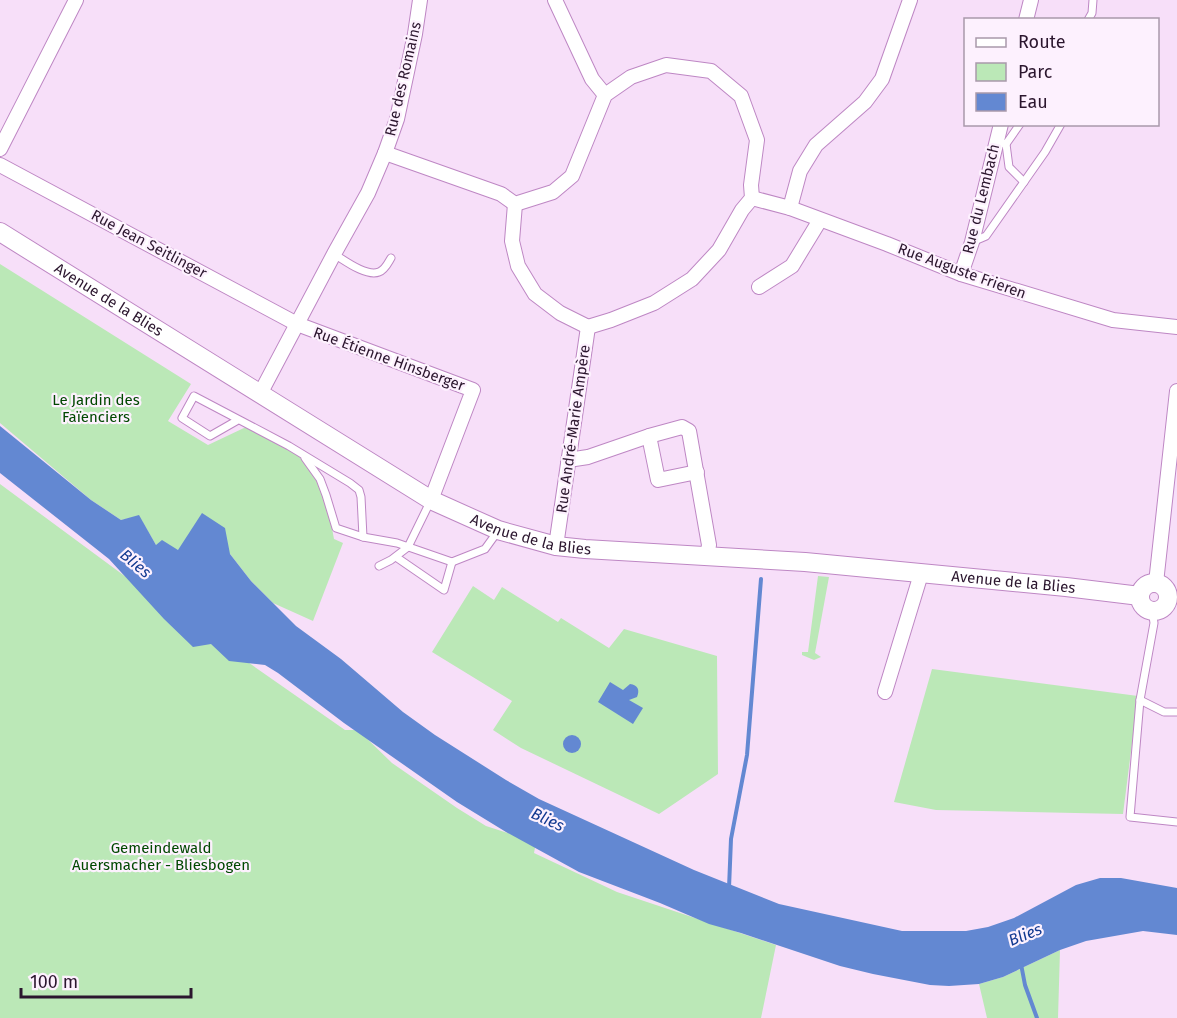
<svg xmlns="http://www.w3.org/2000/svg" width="1177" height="1018" font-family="'Fira Sans',sans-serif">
  <rect width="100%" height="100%" fill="#f7dff9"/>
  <g fill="#bbe8b7">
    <path d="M0,264L191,384L168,421L208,445L246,427L299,456L318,481L331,523L334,539L343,543L313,621L273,603L251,581L230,554L178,550L156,545L139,516L121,520L91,500L0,423Z"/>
    <path d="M0,484L126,577L345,730H358L392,763L457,808L486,826L536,842L534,853L617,892L776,945L761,1018H0Z"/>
    <path d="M818,576L829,577L815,653L821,657L814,660L802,655V652H808Z"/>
    <path d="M473,586L494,600L502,587L558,622L561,618L609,648L624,629L717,656L718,774L659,814L521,748L493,730L512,701L432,652Z"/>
    <path d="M932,669L1138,696L1123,814L936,810L894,802Z"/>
    <path d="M1060,950L1058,1018H987L979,984L1003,977Z"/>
  </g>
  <g fill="#6388d2">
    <path d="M0,426L91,500L121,520L139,515L156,545L162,540L178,550L202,513L225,528L230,554L251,581L296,626L341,659L403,712L435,735L506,780L539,799L694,870L779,904L902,931H966L988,927L1014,918L1076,885L1100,878H1121L1177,888V935L1143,931L1086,941L1060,950L1003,977L979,984L949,986L930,985L873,974L840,966L741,933L709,924L660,903L579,872L506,832L457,802L344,723L278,673L265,665L229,661L211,644L193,647L164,619L109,559L0,473Z"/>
    <path d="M610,682L623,690L630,684C638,685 640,690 637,697L629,700L643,708L633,724L598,702Z"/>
    <circle cx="572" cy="744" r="9"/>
  </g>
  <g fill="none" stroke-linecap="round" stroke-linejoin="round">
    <g stroke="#6388d2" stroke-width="4">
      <path d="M729,888L731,839L747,755L761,579"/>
      <path d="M1021,964L1025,985L1037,1018"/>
    </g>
    <defs>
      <g id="lane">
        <path d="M1088,20L1092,13L1093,0"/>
        <path d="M1002,143L1006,144L1020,124"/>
        <path d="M1006,144L1009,167L1024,182"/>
        <path d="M972,242L986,236L1045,152L1061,124"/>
        <path d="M334,254C344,260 366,277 379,272C385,270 388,263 391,258"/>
        <path d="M238,420L210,436L182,418L194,396L289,446L350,483L359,490L361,497L363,537"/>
        <path d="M305,458L320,479L326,495L336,528L363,537L397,543L452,562L485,549L498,531"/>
        <path d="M396,557L444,590L452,562"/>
        <path d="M379,566L391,560L408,547L430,502"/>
        <path d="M1152,610L1154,623L1140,700L1130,817L1177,822"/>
        <path d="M1140,700L1164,712H1177"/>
      </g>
      <g id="street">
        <path d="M555,0L592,79L605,95"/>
        <path d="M1026,20L1031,0"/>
        <path d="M0,149L76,0"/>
        <path d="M385,153L501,194L515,204L553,192L572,176L605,95L631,77L666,65L711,71L741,96L757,140L751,185L752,198L742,210L719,250L692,279L654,303L611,320L588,327"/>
        <path d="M0,165L297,324L473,390L431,500"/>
        <path d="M752,198L790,208L887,244L961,274L1113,320L1177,327"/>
        <path d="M515,204L512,241L518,266L535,294L560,313L588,327L556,546"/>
        <path d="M790,208L800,171L816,145L865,102L882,79L910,0"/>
        <path d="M961,274L972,242L1001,124"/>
        <path d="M759,287L792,266L820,220"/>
        <path d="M260,394L334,254L368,193L385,153L397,119L415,34L420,0"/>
        <path d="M649,436L658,480L697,472"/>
        <path d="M568,460L588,457L649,436L682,427L689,431L709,545L707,556"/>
        <path d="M1156,583L1177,391"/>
        <path d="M885,692L921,574"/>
      </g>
      <g id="secondary">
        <path id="s1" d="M0,232L431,500L498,530L556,546L585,549L805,562L1066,587L1140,596"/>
        <circle cx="1154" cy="597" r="14"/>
      </g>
    </defs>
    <use href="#lane" stroke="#be87c4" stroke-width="9"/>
    <use href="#street" stroke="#be87c4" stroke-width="16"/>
    <use href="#secondary" stroke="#be87c4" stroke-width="20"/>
    <use href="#lane" stroke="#fff" stroke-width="7"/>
    <use href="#street" stroke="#fff" stroke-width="14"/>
    <use href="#secondary" stroke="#fff" stroke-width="18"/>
  </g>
  <g text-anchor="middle" stroke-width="4.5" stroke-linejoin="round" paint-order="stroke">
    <g font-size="15" fill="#2b162e" stroke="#fdf1fe">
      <text transform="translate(403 79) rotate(-77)" y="5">Rue des Romains</text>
      <text transform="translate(981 199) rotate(-76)" y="5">Rue du Lembach</text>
      <text transform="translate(149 244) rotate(28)" y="5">Rue Jean Seitlinger</text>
      <text transform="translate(962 271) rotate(20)" y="5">Rue Auguste Frieren</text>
      <text dy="5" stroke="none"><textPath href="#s1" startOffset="128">Avenue de la Blies</textPath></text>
      <text transform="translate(389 359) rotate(20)" y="5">Rue Étienne Hinsberger</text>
      <text transform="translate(573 429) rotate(-82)" y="5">Rue André-Marie Ampère</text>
      <text dy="5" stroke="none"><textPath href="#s1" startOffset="614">Avenue de la Blies</textPath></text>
      <text dy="5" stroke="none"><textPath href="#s1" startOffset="1100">Avenue de la Blies</textPath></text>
    </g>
    <g font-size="15" fill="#004800" stroke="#fdf1fe">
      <text x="96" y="405">Le Jardin des<tspan x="96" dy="17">Faïenciers</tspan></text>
      <text x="161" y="853">Gemeindewald<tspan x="161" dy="17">Auersmacher - Bliesbogen</tspan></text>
    </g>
    <g font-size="16" font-style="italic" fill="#123990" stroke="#fdf1fe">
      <text transform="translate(136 563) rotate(40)" y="6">Blies</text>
      <text transform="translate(548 819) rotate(25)" y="6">Blies</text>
      <text transform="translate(1025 934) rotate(-22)" y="6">Blies</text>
    </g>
  </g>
  <rect x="964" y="18" width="195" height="108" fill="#fdf1fe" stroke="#a999ab" stroke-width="1.5"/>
  <rect x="976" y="38" width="30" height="9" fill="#ffffff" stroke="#a999ab" stroke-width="1.5"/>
  <text x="1018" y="48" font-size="18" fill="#2b162e">Route</text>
  <rect x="976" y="63" width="30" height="18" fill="#bbe8b7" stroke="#a999ab" stroke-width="1.5"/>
  <text x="1018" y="78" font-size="18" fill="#2b162e">Parc</text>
  <rect x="976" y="93" width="30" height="18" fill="#6388d2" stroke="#a999ab" stroke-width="1.5"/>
  <text x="1018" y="108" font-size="18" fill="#2b162e">Eau</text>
  <path d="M21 988v9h170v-9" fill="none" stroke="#2b162e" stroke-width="3"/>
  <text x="30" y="988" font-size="18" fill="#2b162e" stroke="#fdf1fe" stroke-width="4.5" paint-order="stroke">100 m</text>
</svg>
